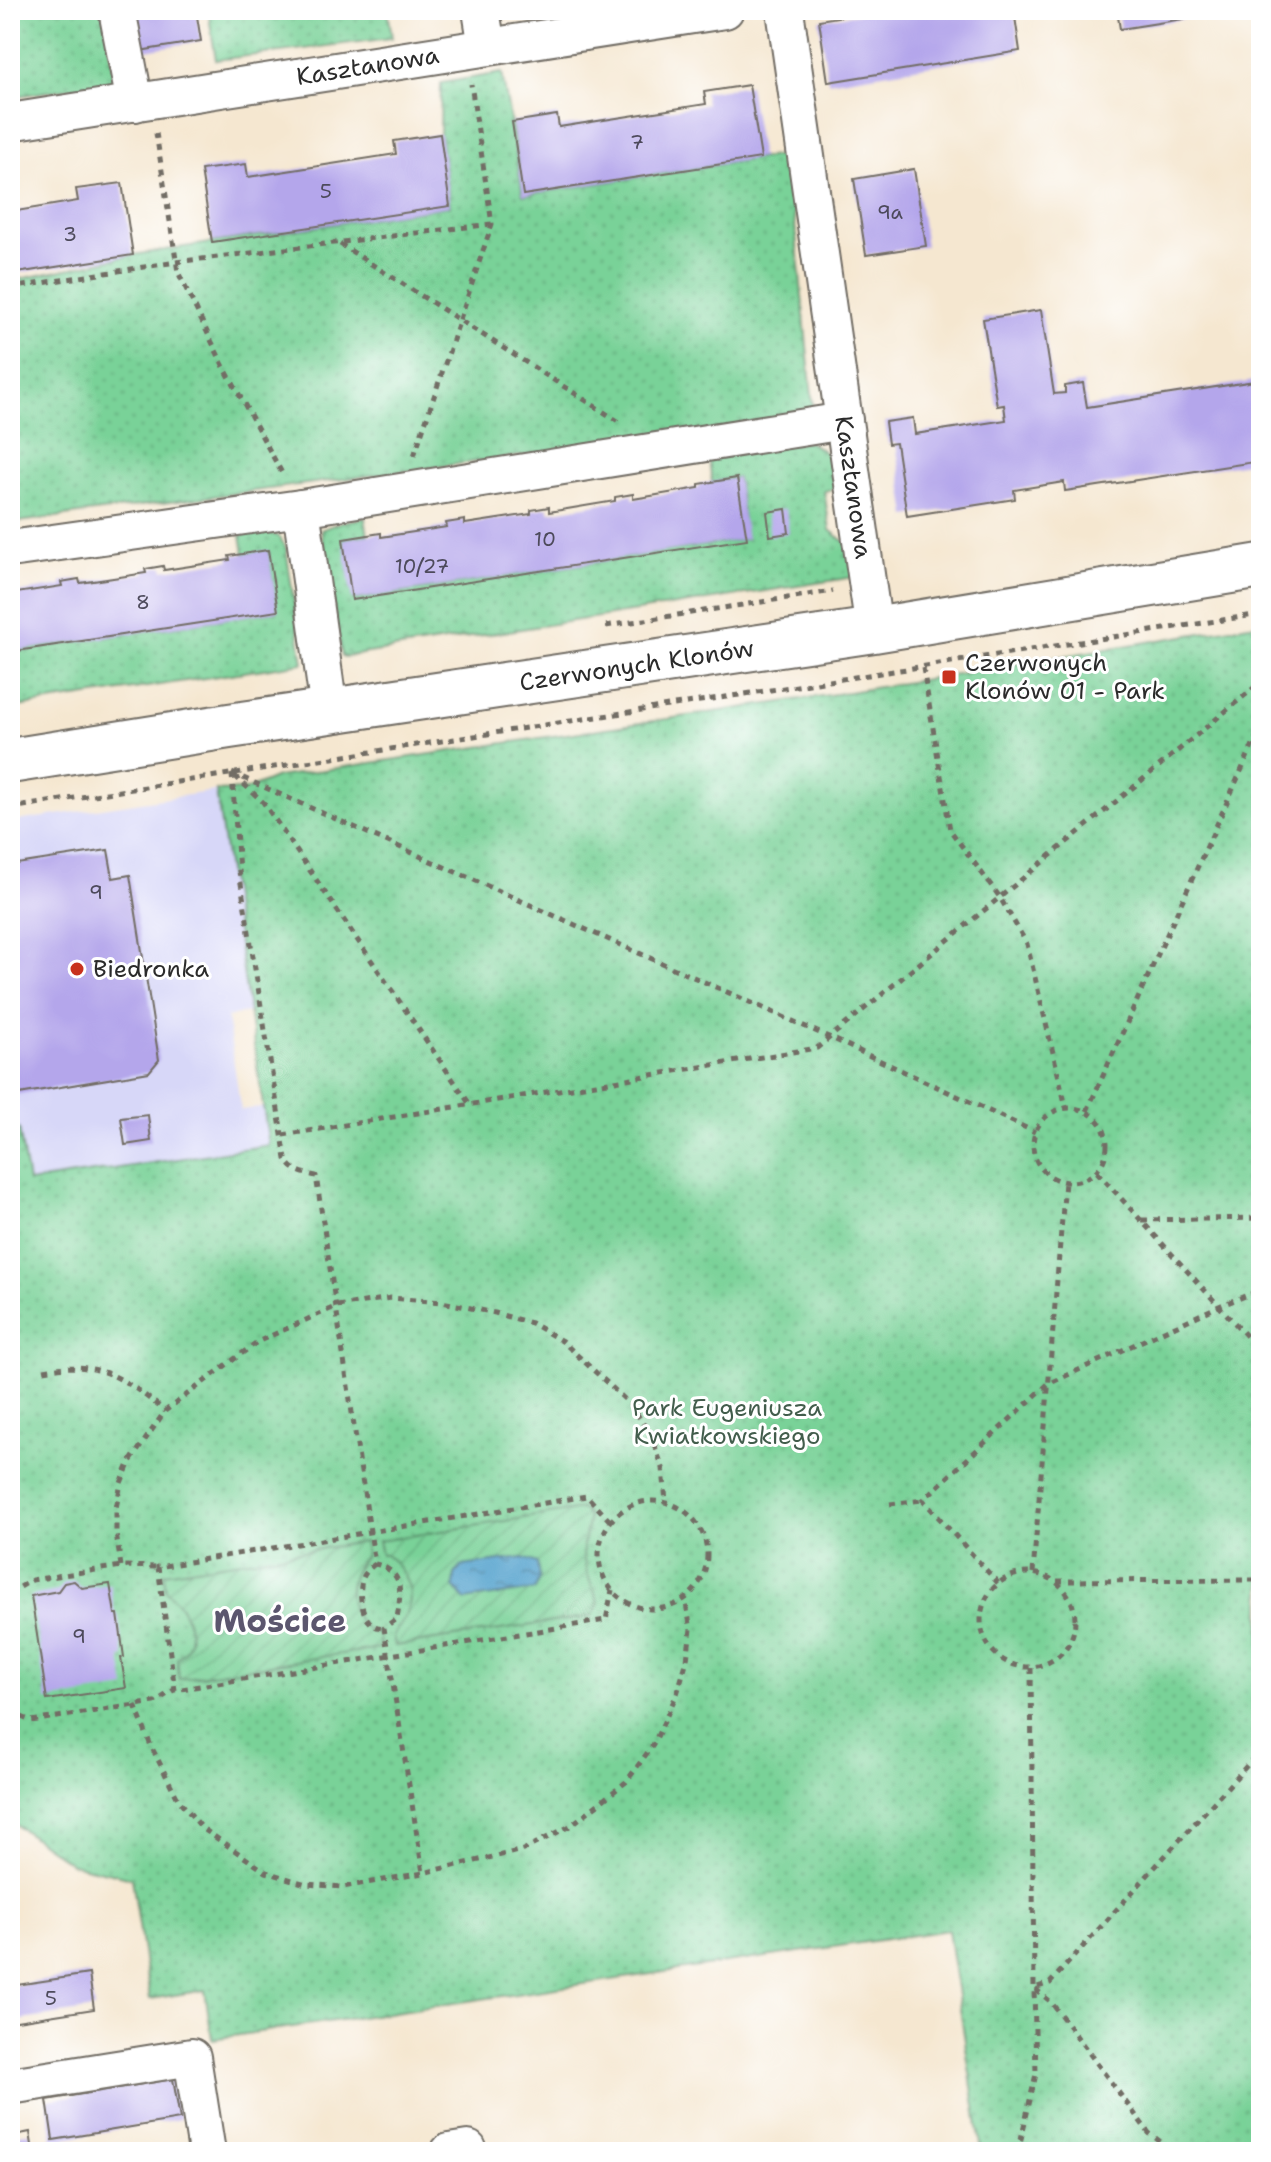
<svg xmlns="http://www.w3.org/2000/svg" width="1271" height="2162" font-family="'Shantell Sans',sans-serif">
  <defs>
    <pattern id="grass-dots" width="8" height="8" patternUnits="userSpaceOnUse" patternTransform="scale(2)"><rect width="8" height="8" fill="#79d298"/><path d="M2 2h.1M6 6h.1" fill="none" stroke="#69b483" stroke-width="1.8" stroke-linecap="round"/></pattern>
    <pattern id="garden-furrows" width="10" height="10" patternUnits="userSpaceOnUse" patternTransform="scale(2)"><rect width="10" height="10" fill="#79d298"/><path d="M-1 1l2-2M0 10L10 0M9 11l2-2" fill="none" stroke="#69b483"/></pattern>
    <pattern id="water-ripples" width="26" height="14" patternUnits="userSpaceOnUse" patternTransform="scale(2)"><rect width="26" height="14" fill="#54a3ce"/><path d="M2 4q2-2 4 0t4 0M15 11q2-2 4 0t4 0" fill="none" stroke="#4685a7"/></pattern>
  </defs>
  <rect width="100%" height="100%" fill="#fff"/>
  <filter id="ink" filterUnits="userSpaceOnUse"><feTurbulence type="fractalNoise" baseFrequency=".0125" numOctaves="2"/><feDisplacementMap in="SourceGraphic" scale="16" xChannelSelector="R" yChannelSelector="G"/><feConvolveMatrix kernelMatrix="1 2 1 2 8 2 1 2 1" color-interpolation-filters="sRGB"/></filter>
  <filter id="wash" filterUnits="userSpaceOnUse"><feTurbulence type="fractalNoise" baseFrequency=".006" numOctaves="4" result="noise"/><feDisplacementMap in="SourceGraphic" scale="32" xChannelSelector="R" yChannelSelector="G"/><feGaussianBlur stdDeviation="1.8" result="paint"/><feColorMatrix in="noise" values="0 0 0 0 0 0 0 0 0 0 0 0 0 0 0 0 0 1.4 0 .05"/><feComposite in="paint" operator="in"/></filter>
  <g filter="url(#wash)">
    <rect width="100%" height="100%" fill="#f5e7d0"/>
    <path fill="#d7d7f8" d="M215,791L249,1012L227,1017L241,1110L263,1107L269,1145L28,1183L19,1129L10,1124V822Z"/>
    <g fill="url(#grass-dots)" stroke="#527e62" stroke-width="2">
      <path d="M10,10H103L115,82L10,97Z"/>
      <path d="M208,10H388L392,38L216,60Z"/>
      <path d="M502,73L523,195L788,154L814,417L10,523V281L133,255L450,206L440,134L441,83Z"/>
      <path d="M809,442C831,454 837,463 844,487L824,491L830,530L851,547L855,577L342,657L321,530L341,522L365,518L368,535L344,539L353,600L746,539L737,478L712,482L709,461L728,451Z"/>
      <path d="M266,532L278,536L286,548L303,663L10,708V652L277,611L268,551L244,554L241,535Z"/>
      <path d="M1261,623V2152H982L948,1930L212,2039L205,1990L150,1999L132,1878L72,1864L10,1821V1133L19,1129L28,1182L269,1145L216,791L246,790L277,777L849,692Z"/>
    </g>
    <g fill="url(#garden-furrows)" stroke="#527e62" stroke-width="2">
      <path d="M581,1509C595,1518 584,1530 583,1545C582,1566 591,1584 599,1603L592,1616L395,1646L393,1635C418,1605 415,1580 386,1554H381L378,1541Z"/>
      <path d="M364,1542L366,1555C362,1560 357,1565 355,1571C343,1596 353,1626 379,1635L380,1648L179,1679L177,1658C202,1642 185,1605 166,1591L164,1573Z"/>
    </g>
    <path fill="url(#water-ripples)" stroke="#40677c" stroke-width="2" d="M523,1558L537,1563L539,1579L535,1590L465,1600L454,1587L455,1574L462,1566Z"/>
    <g id="blocks">
      <g fill="#b4a6eb">
        <path d="M132,10H196L201,41L139,51Z"/>
        <path d="M880,10H1014L1020,51L828,82L819,20Z"/>
        <path d="M1117,10H1194L1196,17L1120,29Z"/>
        <path d="M749,85L761,158L523,195L512,122L557,115L559,127L706,104L704,92Z"/>
        <path d="M440,134L450,206L212,242L201,170L246,164L248,177L396,154L394,141Z"/>
        <path d="M914,169L926,246L866,255L854,179Z"/>
        <path d="M122,183L133,255L10,274V212L78,201L76,189Z"/>
        <path d="M1041,310L1054,394L1065,393V386L1083,383L1087,407L1261,380V461L1065,491L1064,482L1014,490L1015,499L907,516L896,443L888,444L885,422L913,418L915,434L1006,420L1004,405L997,406L983,319Z"/>
        <path d="M737,478L747,539L352,600L343,539L381,533V537L447,527L446,523L465,520V524L531,514V510L549,507V512L615,501V497L633,494V499L699,488V484Z"/>
        <path d="M786,509L789,533L770,536L767,512Z"/>
        <path d="M268,550L278,611L10,652V594L62,586L61,582L79,579L80,583L146,573L145,569L163,566L164,570L230,560L229,556Z"/>
        <path d="M108,850L113,878L130,875L159,1060L149,1072L13,1095L10,1072V865Z"/>
        <path d="M148,1115L151,1141L125,1145L121,1118Z"/>
        <path d="M74,1581L82,1588L110,1584L115,1614H118L124,1657L121,1658L126,1688L47,1700L31,1596L58,1591L64,1583Z"/>
        <path d="M89,1974L94,2009L10,2022V1986Z"/>
        <path d="M173,2079L180,2119L53,2140L47,2100Z"/>
        <path d="M30,2132L33,2152H11L10,2136Z"/>
      </g>
    </g>
  </g>
  <g filter="url(#ink)">
    <use href="#blocks" fill-opacity="0" stroke="#726d65" stroke-width="2"/>
    <g fill="none" stroke-linecap="round" stroke-linejoin="round">
      <defs>
        <g id="minor">
          <path d="M117,10L135,103"/>
          <path d="M481,10L487,47"/>
          <path id="s1" d="M785,10L874,630"/>
          <path id="s2" d="M10,122L725,10"/>
          <path d="M301,508L329,711"/>
          <path d="M10,549L301,508L844,421"/>
          <path d="M10,2086L192,2057L207,2152"/>
          <path d="M449,2152L468,2149L469,2152"/>
        </g>
        <g id="major">
          <path id="s3" d="M10,761L229,726L874,630L1261,566"/>
        </g>
      </defs>
      <use href="#minor" stroke="#726d65" stroke-width="40"/>
      <use href="#major" stroke="#726d65" stroke-width="48"/>
      <g stroke="#726d65" stroke-width="5" stroke-dasharray="6 6" stroke-linecap="butt">
        <path d="M1256,10L1261,38"/>
        <path d="M156,133L178,272L223,365L283,475"/>
        <path d="M340,244L618,421"/>
        <path d="M10,288L176,262L492,224"/>
        <path d="M414,456L492,224L471,84"/>
        <path d="M606,626L833,591"/>
        <path d="M923,668L950,830L999,896L1027,944L1066,1107"/>
        <path d="M232,773L831,1038L1035,1132"/>
        <path d="M232,774L239,871L286,1159C293,1172 303,1173 316,1176L375,1564C405,1571 401,1593 397,1618L384,1628L423,1873"/>
        <path d="M235,776L263,802L469,1103"/>
        <path d="M10,808L1261,614"/>
        <circle cx="1070" cy="1145" r="37"/>
        <path d="M1087,1111L1261,727"/>
        <path d="M283,1135L817,1048L1261,682"/>
        <path d="M1097,1172L1261,1352"/>
        <path d="M1142,1220L1261,1218"/>
        <path d="M44,1370C100,1360 122,1377 165,1411"/>
        <circle cx="653" cy="1555" r="54"/>
        <path d="M890,1504L923,1500"/>
        <path d="M610,1521L587,1496L158,1567L175,1690L606,1620L612,1590"/>
        <path d="M375,1564C371,1567 368,1570 365,1574C357,1586 360,1615 372,1624C376,1628 379,1627 384,1628"/>
        <path d="M121,1566L116,1533V1508L121,1483L130,1462L165,1411L257,1342L337,1306L391,1298L442,1302L495,1313L531,1323L562,1341L632,1406L651,1436L663,1468L666,1502"/>
        <circle cx="1028" cy="1620" r="47"/>
        <path d="M1033,1573L1065,1182"/>
        <path d="M1057,1581L1261,1580"/>
        <path d="M998,1583L923,1500L1048,1384L1219,1306L1261,1290"/>
        <path d="M10,1593L32,1580L121,1566L158,1567"/>
        <path d="M1031,1668L1034,1988L1050,1983L1261,1750"/>
        <path d="M135,1705L151,1746L178,1799L202,1828L266,1872L306,1884L343,1887L423,1873L523,1850L570,1826L626,1782L653,1745L677,1694L687,1660L691,1629L685,1599"/>
        <path d="M10,1712L31,1721L155,1702L174,1690"/>
        <path d="M1018,2152L1036,2074L1034,1988L1051,2002L1149,2133L1174,2152"/>
      </g>
      <use href="#minor" stroke="#fff" stroke-width="36"/>
      <use href="#major" stroke="#fff" stroke-width="44"/>
    </g>
  </g>
  <g fill="#c8321e" stroke="#fff" stroke-width="3">
    <rect x="941" y="669" width="16" height="16" rx="4"/>
    <circle cx="77" cy="969" r="8"/>
  </g>
  <g text-anchor="middle" stroke-width="6" stroke-linejoin="round" paint-order="stroke">
    <g font-size="20" fill="#4d4a5b">
      <text x="637" y="149">7</text>
      <text x="326" y="198">5</text>
      <text x="890" y="219">9a</text>
      <text x="70" y="241">3</text>
      <text x="545" y="546">10</text>
      <text x="422" y="573">10/27</text>
      <text x="143" y="609">8</text>
      <text x="96" y="899">9</text>
      <text x="79" y="1643">9</text>
      <text x="51" y="2005">5</text>
    </g>
    <g font-size="24" fill="#2b2b2b" stroke="#fff">
      <text dy="8" stroke="none"><textPath href="#s2" startOffset="362">Kasztanowa</textPath></text>
      <text dy="8" stroke="none"><textPath href="#s1" startOffset="482">Kasztanowa</textPath></text>
      <text dy="8" stroke="none"><textPath href="#s3" startOffset="634">Czerwonych Klonów</textPath></text>
    </g>
    <g font-size="24" fill="#2b2b2b" stroke="#fff" text-anchor="start">
      <text x="965" y="671">Czerwonych<tspan x="965" dy="28">Klonów 01 - Park</tspan></text>
      <text x="93" y="977">Biedronka</text>
    </g>
    <g font-size="24" fill="#425d4c" stroke="#fff">
      <text x="727" y="1416">Park Eugeniusza<tspan x="727" dy="28">Kwiatkowskiego</tspan></text>
    </g>
    <g font-size="32" font-weight="bold" fill="#5b566e" stroke="#fff">
      <text x="280" y="1632">Mościce</text>
    </g>
  </g>
  <rect width="1271" height="2162" fill="none" stroke="#fff" stroke-width="40"/>
</svg>
